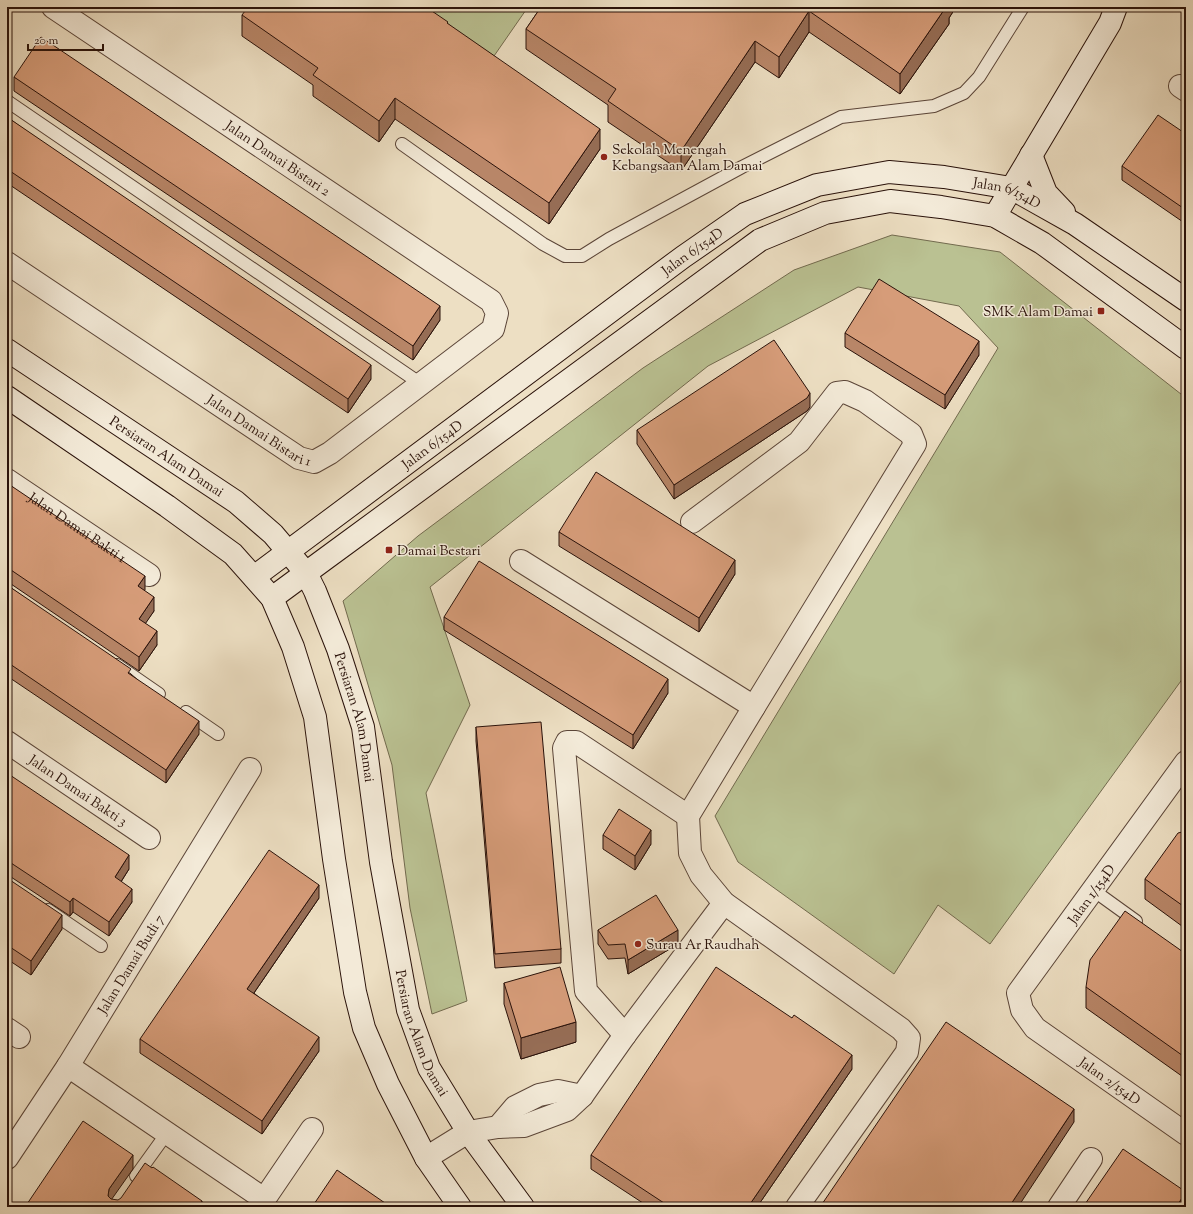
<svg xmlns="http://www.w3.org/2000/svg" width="1193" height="1214" font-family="'Sorts Mill Goudy',serif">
  <rect width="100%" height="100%" fill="#eddfc3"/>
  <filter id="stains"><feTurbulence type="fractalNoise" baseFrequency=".005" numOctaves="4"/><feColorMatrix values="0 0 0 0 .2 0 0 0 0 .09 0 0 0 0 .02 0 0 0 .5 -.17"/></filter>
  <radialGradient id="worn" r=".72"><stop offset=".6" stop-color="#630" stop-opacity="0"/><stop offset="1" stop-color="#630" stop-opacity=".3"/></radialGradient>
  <g fill="#bac192" stroke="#726a4e">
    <path d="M422,7H528L494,56Z"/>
    <path d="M892,235L1000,252L1186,398V674L990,944L938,905L894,974L738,862L715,816L998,348L959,306L858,287L708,366L430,587L470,705L426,793L467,1001L432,1014L410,908L392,765L343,601L418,536L643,368L794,270Z"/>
  </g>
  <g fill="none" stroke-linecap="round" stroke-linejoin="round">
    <defs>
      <g id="lane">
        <path d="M7,101L421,384"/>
        <path d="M402,144L543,244L565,256H582L609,239L742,167L841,117L934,106L964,93L979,77L1023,7"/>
        <path d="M117,665L159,694"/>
        <path d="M186,712L218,734"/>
        <path d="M1093,890L1136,921"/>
        <path d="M48,910L101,946"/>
        <path d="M136,1176L167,1133"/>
      </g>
      <g id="street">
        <path d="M1180,86L1186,90"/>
        <path id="s1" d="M7,263L299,458L314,462L330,453L493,329L497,313L491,301L53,7"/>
        <path id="s2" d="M7,480L149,575"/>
        <path d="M692,522L799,442L837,393L845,392L865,401L911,434L915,444L754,707L688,816L690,853L701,875L724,903L901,1029L909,1038L907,1052L797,1207"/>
        <path d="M521,561L754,707"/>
        <path id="s3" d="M7,742L149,838"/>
        <path id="s4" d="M1186,762L1018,993L1022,1010L1035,1028L1186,1134"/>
        <path d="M7,1029L19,1037"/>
        <path d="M625,1035L586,991L564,748L567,742H576L688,816"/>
        <path d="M68,1066L264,1199"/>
        <path d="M498,1127L515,1107L539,1095L558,1091L582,1096"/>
        <path id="s5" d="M7,1158L68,1066L250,769"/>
        <path d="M426,1158L468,1132L498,1127L524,1126L567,1110L582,1096L625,1035L724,903"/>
        <path d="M259,1207L312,1129"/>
        <path d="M1059,1207L1091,1159"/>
      </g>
      <g id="secondary">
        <path d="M1031,155L1046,193L1064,212"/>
        <path d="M995,216L1110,23L1116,7"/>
        <path id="s6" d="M7,350L236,502L273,534L306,573L315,591L338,649L363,727L381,862L408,1010L429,1068L468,1132L523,1207"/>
        <path d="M7,397L167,506L233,554L272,598L293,647L315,717L334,859L355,992L364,1028L388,1084L426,1158L460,1207"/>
        <path id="s7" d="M254,577L683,257L745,214L817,185L889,172L944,177L1011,188L1075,224L1186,300"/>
        <path d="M272,598L325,559L760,240L825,213L890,201L941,207L995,216L1042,243L1186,348"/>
      </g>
    </defs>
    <use href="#lane" stroke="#5b4538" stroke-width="14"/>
    <use href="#street" stroke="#5b4538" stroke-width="24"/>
    <use href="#secondary" stroke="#2a120a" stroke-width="24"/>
    <use href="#lane" stroke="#f3ead8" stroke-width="12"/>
    <use href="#street" stroke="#f3ead8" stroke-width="22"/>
    <use href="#secondary" stroke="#f3ead8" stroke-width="22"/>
  </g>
  <g fill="#b88668" stroke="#2a120a">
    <path d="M541,7H956L949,18V24L900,94L809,32L779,78L755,62L681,171L608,122V105L526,49V29Z"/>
    <path d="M242,15L448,24L600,149L549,224L395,119L379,142L313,96V85L242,36Z"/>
    <path d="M14,77L440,320L413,360L14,91Z"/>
    <path d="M7,117L371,379L348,413L7,183Z"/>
    <path d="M1186,134V224L1122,180V166Z"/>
    <path d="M845,333L979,355L945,409L845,347Z"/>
    <path d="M810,407L807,411L674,499L637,444V430Z"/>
    <path d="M7,483L145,590L144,591L154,611L145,623L157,645L139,671L11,584L7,583Z"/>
    <path d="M559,532L735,574L699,632L559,546Z"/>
    <path d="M7,585L131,674L199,734L166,783L7,676Z"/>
    <path d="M444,617L668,693L633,749L444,630Z"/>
    <path d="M476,727L561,949V963L495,968L476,741Z"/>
    <path d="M7,773L129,869L121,882L132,902L109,936L73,912L70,916L11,877L7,876Z"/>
    <path d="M1186,831V929L1145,899V879Z"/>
    <path d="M603,835L651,844L635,870L603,849Z"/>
    <path d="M7,878L62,929L31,975L7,959Z"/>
    <path d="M319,898L254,993L319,1051L262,1134L140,1053V1039Z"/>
    <path d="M598,930L678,944L628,974L625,958L608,959L598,944Z"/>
    <path d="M1186,954V1079L1086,1008V987Z"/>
    <path d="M504,983L576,1042L521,1059L504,1004Z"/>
    <path d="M852,1069L757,1207H649L591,1169V1155Z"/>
  </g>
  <g fill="#966d55" stroke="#2a120a">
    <path d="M946,7H956L949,18V24L900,94V74Z"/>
    <path d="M809,11V32L779,78V57Z"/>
    <path d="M755,41V62L681,171V151Z"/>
    <path d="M395,98V119L379,142V121Z"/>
    <path d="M600,129V149L549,224V203Z"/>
    <path d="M440,306V320L413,360V346Z"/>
    <path d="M979,341V355L945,409V395Z"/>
    <path d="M371,365V379L348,413V399Z"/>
    <path d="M810,393V407L807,411L674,499V485Z"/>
    <path d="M735,560V574L699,632V618Z"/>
    <path d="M145,576V590L138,600V586Z"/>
    <path d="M154,597V611L139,633V619Z"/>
    <path d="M157,631V645L139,671V657Z"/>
    <path d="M668,679V693L633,749V735Z"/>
    <path d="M199,721V734L166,783V770Z"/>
    <path d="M651,830V844L635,870V856Z"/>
    <path d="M129,855V869L115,891V877Z"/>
    <path d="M319,885V898L247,1003V989Z"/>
    <path d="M132,889V902L109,936V922Z"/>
    <path d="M73,898V912L70,916V902Z"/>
    <path d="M62,915V929L31,975V961Z"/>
    <path d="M678,930V944L628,974V960Z"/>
    <path d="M576,1022V1042L521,1059V1038Z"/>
    <path d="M319,1037V1051L262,1134V1121Z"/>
    <path d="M852,1055V1069L757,1207H748Z"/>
    <path d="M1074,1109V1122L1018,1207H1009Z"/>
    <path d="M133,1155V1169L109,1203L108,1196L109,1189Z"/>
    <path d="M1186,1192V1206L1185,1207H1176Z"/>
    <path d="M202,1201V1207H198Z"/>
  </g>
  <g fill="#d69c79" stroke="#2a120a">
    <path d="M248,7H426L448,22L447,23L600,129L549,203L395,98L379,121L313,75L318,68L242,15Z"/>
    <path d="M541,7H946L900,74L809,11L779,57L755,41L681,151L608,101L616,89L526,29Z"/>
    <path d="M41,37L440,306L413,346L14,77Z"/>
    <path d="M1158,115L1186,134V210L1122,166Z"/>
    <path d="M7,117L371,365L348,399L7,169Z"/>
    <path d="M879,279L979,341L945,395L845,333Z"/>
    <path d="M774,340L810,393L807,398L674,485L637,430Z"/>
    <path d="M596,472L735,560L699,618L559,532Z"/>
    <path d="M7,483L145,576L138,586L154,597L139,619L157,631L139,657L11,570L7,569Z"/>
    <path d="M479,561L668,679L633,735L444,617Z"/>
    <path d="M7,585L131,669L128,673L199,721L166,770L7,662Z"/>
    <path d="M541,722L561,949L495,954L476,727Z"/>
    <path d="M7,773L129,855L115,877L132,889L109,922L73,898L70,902L11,863L7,862Z"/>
    <path d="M619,809L651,830L635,856L603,835Z"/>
    <path d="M1186,831V908L1145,879L1178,833Z"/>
    <path d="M269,850L319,885L247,989L319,1037L262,1121L140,1039Z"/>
    <path d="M7,878L62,915L31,961L7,945Z"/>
    <path d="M656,895L678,930L628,960L625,944L608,945L598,930Z"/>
    <path d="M1125,911L1186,954V1058L1086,987L1090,960Z"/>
    <path d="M560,967L576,1022L521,1038L504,983Z"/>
    <path d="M716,967L792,1018L794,1015L852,1055L748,1207H662L664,1203L591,1155Z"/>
    <path d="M946,1022L1074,1109L1009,1207H820Z"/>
    <path d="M83,1121L133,1155L109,1189L108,1196L111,1199L118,1200L121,1198L145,1163L152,1168L153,1167L202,1201L198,1207H25Z"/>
    <path d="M1123,1149L1186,1192L1176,1207H1083Z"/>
    <path d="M337,1170L385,1203L382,1207H312Z"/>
  </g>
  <g fill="#8f2418" stroke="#f3ead8" stroke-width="1.5">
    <circle cx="604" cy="157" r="4"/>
    <rect x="1097" y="307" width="8" height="8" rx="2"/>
    <rect x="385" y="546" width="8" height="8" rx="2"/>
    <circle cx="638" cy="944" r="4"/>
  </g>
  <g text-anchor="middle" stroke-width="3" stroke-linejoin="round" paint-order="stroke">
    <g font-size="14" fill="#2a120a" stroke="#f3ead8" text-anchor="start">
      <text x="612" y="154">Sekolah Menengah<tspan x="612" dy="16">Kebangsaan Alam Damai</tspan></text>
      <text x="1093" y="316" text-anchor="end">SMK Alam Damai</text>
      <text x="397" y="555">Damai Bestari</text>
      <text x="646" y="949">Surau Ar Raudhah</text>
    </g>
    <g font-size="14" fill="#2a120a" stroke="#f3ead8">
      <text transform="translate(278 158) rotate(34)" y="5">Jalan Damai Bistari 2</text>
      <text dy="5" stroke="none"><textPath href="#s7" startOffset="882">Jalan 6/154D</textPath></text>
      <text dy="5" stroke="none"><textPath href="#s7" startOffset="546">Jalan 6/154D</textPath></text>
      <text dy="5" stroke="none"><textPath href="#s1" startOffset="303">Jalan Damai Bistari 1</textPath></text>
      <text dy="5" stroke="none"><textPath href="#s7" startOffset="222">Jalan 6/154D</textPath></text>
      <text dy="5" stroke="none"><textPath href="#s6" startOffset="192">Persiaran Alam Damai</textPath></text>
      <text dy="5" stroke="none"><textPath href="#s2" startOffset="85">Jalan Damai Bakti 1</textPath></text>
      <text dy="5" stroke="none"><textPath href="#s6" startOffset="528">Persiaran Alam Damai</textPath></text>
      <text dy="5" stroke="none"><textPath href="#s3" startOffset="86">Jalan Damai Bakti 3</textPath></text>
      <text transform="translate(1091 894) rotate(-54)" y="5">Jalan 1/154D</text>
      <text dy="5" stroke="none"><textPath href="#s5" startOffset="230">Jalan Damai Budi 7</textPath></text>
      <text dy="5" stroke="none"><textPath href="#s6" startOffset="852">Persiaran Alam Damai</textPath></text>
      <text dy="5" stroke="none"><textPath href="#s4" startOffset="417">Jalan 2/154D</textPath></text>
    </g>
  </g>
  <rect width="1193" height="1214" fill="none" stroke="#eddfc3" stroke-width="24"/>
  <rect x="8" y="8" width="1177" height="1198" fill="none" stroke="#2a120a" stroke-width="2"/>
  <rect x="12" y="12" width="1169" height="1190" fill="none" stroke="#2a120a"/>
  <path d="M28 44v6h75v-6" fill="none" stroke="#2a120a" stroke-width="2"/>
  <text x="34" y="44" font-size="12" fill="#2a120a" stroke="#f3ead8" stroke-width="3" paint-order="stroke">20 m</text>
  <rect width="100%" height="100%" filter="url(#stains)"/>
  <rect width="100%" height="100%" fill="url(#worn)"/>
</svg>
